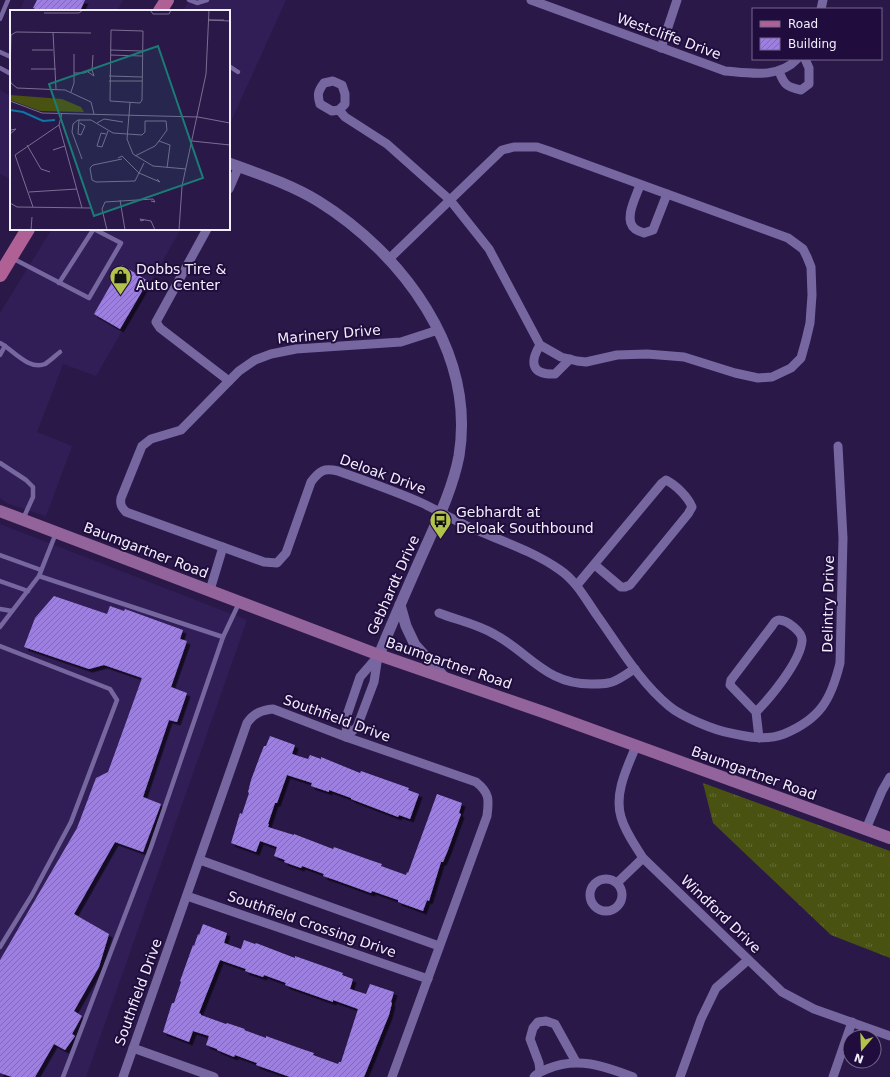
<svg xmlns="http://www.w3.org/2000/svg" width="890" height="1077" font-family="'DejaVu Sans',sans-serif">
  <defs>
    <pattern id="grass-tufts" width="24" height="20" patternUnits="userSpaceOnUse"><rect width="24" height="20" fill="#4a5211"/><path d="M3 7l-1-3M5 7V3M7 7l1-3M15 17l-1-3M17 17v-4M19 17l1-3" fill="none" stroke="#656b35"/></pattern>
    <pattern id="building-hatch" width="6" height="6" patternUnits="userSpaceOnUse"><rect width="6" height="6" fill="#9d7fdf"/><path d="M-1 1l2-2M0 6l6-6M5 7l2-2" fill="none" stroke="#806cac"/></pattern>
    <filter id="shadow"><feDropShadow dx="3.5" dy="3.5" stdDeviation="0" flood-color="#0009"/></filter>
  </defs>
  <rect width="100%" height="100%" fill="#2a1849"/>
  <g fill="#321e56">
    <path d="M24,0H123L117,11H20Z"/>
    <path d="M189,0H286L229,126V11H183Z"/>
    <path d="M0,90L11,96V179L0,174Z"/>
    <path d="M52,229H181L96,376L63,364L37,432L72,446L46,516L7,503L0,498V313Z"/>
    <path d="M0,524L247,620L86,1077H0Z"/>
  </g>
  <path fill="url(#grass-tufts)" d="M703,783L890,851V958L831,935L713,823Z"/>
  <g fill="url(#building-hatch)" fill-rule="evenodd" filter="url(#shadow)">
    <path d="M37,0H85L80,11H40L33,8Z"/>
    <path d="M122,265L148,281L120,329L94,314Z"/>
    <path d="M54,596L107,614L110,606L124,611L125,609L183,630L180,639L187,641L171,687L187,693L177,722L169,720L143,797L161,804L143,852L115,842L74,914L109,934L99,967L74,1011L82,1016L72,1034L75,1036L65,1050L54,1044L35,1077H12L0,1073V960L77,828L96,778L108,772L142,678L104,665L89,669L24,647L35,618Z"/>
    <path d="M270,736L295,745L292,754L308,759L310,755L321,759V757L360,773L361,771L409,788L408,790L419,794L410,819L399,815L398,817L351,799V798L329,790V792L311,786L312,783L287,775L277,803H275L268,824H269L268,827L294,835V834L333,849L334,847L370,860L382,864L381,866L406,875L407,872L408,873L437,794L462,803L459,813L461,814L448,850L443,862H441L429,901L427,900L423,911L398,902V900L372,891L371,893L335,880L323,876L324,874L302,866L301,868L284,862L285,860L274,856L277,847L260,841L256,852L231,843L240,813L242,814L249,793L248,792L251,780L260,756L264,746H266Z"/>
    <path d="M203,924L227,933L224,943L241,949L244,940L255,944L256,943L295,958V956L343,973L342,975L353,979L350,989L366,994L370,984L394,992L391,1002L392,1003L389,1015L364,1077H290L256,1065L257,1063L235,1055L234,1057L217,1050V1049L206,1045L209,1036L193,1031L189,1042L163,1032L172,1003H174L181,982L180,981L193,945L194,946L198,934L199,935ZM220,960L246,969L245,971L263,977L264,975L286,983L285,985L296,989L333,1002V1000L358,1009L341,1062H339L338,1064L313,1055L314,1053L302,1049L266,1036V1038L244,1030L245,1029L227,1023L226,1024L201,1015V1014L199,1013Z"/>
  </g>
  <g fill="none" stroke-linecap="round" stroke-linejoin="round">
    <g stroke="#7767a0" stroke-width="4.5">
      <path d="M189,0L197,3L207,0"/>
      <path d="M0,19L8,0"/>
      <path d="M0,52L11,57"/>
      <path d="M229,66L238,72"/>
      <path d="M0,68L11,74"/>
      <path d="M12,258L89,298L121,243L94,229"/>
      <path d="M59,283L93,230"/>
      <path d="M0,343L5,346L0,355"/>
      <path d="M5,346C16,354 31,370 45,364C50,361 56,355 60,352"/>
      <path d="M0,463L26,480L33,487V497L23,519"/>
      <path d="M0,555L41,570"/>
      <path d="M39,576L223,637"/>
      <path d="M0,581L28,591"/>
      <path d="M0,609L12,611"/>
      <path d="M0,627L39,576L56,533"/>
      <path d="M0,646L110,689L117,700L71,822L32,895L0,947"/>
      <path d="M63,1077L151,847L223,637L239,603"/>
    </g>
    <g stroke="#7767a0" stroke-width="9">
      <path d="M531,0L725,71C749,73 779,79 797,59"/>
      <path d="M821,9L823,0"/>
      <path d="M661,48L677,0"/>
      <path d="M779,71C784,85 787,87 801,90L809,84V68L805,59"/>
      <path d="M339,110L332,111L320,104C317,95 318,91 324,83L333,81L342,85L345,94V104L339,110L345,117L387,144L450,200L389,259"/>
      <path d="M514,147H537L549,151L788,238L803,249L807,257L811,267L812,295L810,323L806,340L801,358L791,368L772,377L758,378L735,373L684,357L647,354L617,355L586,362L577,361L561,357L540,345L489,249L450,200L502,150Z"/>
      <path d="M640,185C636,197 623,220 635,229C638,231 641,232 644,233L653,230L667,194"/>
      <path d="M229,189L239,166"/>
      <path d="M207,229L156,322L160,328L229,381L181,430L151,439L142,446L121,498C120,504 121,507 126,512L264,562L277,563L286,553L311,482C320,470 324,468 338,471C366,481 395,491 422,503C437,510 452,519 467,526C498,540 532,550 560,570C576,581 585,598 596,614C619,646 639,681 669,706C682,717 714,730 730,733C748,737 766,741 784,734C820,719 831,700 840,663L843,538L838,446"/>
      <path d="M540,345C529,363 532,375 555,374L570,359"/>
      <path d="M229,381L239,371L255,360L271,354L296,349L401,342L438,330"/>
      <path d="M577,585L662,483L666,480C676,485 688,497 692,507L688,514L630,585L625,587H621L595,565"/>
      <path d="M210,590L223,547"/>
      <path d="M439,613C457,620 477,624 494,634C530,653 546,685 593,684C597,684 603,684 608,683C617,682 627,673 635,669"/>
      <path d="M756,712L730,685L731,680L772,626C774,623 775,620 779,620C787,620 803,632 802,641C800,662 770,698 756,712L759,738"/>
      <path d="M346,737L347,715L360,677L379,655"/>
      <path d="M346,737L357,727L374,682L378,656"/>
      <path d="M636,746C627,768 614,793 621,817C625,832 635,845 643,858L782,992L814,1009L890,1036"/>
      <path d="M866,829L882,791L890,777"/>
      <path d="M200,860L439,946"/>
      <circle cx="606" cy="895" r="16"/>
      <path d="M617,883L643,858"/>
      <path d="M187,896L428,979"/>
      <path d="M133,1048L214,1077"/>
      <path d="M540,1072L539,1063L530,1039L533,1028L538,1022L546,1021L555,1024L576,1062"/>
      <path d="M123,1077L247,723C254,713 262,710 273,709L346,737L476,782C490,793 489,800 487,816L392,1077"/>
      <path d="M534,1077C537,1073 542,1071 547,1069C577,1056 604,1066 633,1077"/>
      <path d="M680,1077L701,1019L716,988L748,960"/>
      <path d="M833,1077L852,1022"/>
    </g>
    <g stroke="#7767a0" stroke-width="11">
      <path d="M229,163C259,174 290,184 318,201C402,253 476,351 459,456C453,487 439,517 426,546C410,582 394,618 379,655"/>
      <path d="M400,605L406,626L415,645L444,677"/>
    </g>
    <path stroke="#93639b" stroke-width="12" d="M0,511L379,655L546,713L890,838"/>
    <g stroke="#af6095" stroke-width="14">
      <path d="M160,11L167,0"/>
      <path d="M0,275L28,229"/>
    </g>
  </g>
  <defs>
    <symbol id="shop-pin" viewBox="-11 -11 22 30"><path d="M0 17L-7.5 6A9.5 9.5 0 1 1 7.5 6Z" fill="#b2c34c" stroke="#200d3e"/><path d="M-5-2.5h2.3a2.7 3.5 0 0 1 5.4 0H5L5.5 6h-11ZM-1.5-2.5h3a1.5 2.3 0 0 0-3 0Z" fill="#111"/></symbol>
    <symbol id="bus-pin" viewBox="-11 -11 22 30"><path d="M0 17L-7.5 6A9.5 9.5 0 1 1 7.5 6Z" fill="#b2c34c" stroke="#200d3e"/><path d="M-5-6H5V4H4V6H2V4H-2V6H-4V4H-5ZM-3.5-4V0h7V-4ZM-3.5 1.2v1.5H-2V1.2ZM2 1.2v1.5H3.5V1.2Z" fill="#111"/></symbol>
  </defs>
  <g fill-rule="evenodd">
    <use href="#shop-pin" x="108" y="264" width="25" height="34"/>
    <use href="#bus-pin" x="428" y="508" width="25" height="34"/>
  </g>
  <g text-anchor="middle" stroke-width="4" stroke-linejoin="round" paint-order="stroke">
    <g font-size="14" fill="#f2effc" stroke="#200d3e">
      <text transform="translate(669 36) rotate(20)" y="5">Westcliffe Drive</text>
      <text transform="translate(329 334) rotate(-5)" y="5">Marinery Drive</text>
      <text transform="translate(383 474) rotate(20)" y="5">Deloak Drive</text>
      <text transform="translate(146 550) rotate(21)" y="5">Baumgartner Road</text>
      <text transform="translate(393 585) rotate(-66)" y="5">Gebhardt Drive</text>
      <text transform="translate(828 604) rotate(-89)" y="5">Delintry Drive</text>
      <text transform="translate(449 663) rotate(19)" y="5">Baumgartner Road</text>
      <text transform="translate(337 718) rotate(20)" y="5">Southfield Drive</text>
      <text transform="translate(754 773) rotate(20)" y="5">Baumgartner Road</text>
      <text transform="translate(721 914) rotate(44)" y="5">Windford Drive</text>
      <text transform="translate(312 924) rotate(19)" y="5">Southfield Crossing Drive</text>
      <text transform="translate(138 992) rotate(-70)" y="5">Southfield Drive</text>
    </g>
    <g font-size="14" fill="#f2effc" stroke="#200d3e" text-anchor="start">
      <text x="136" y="274">Dobbs Tire &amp;<tspan x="136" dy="16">Auto Center</tspan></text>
      <text x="456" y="517">Gebhardt at<tspan x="456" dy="16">Deloak Southbound</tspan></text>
    </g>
  </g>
  <g transform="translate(10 10)">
    <rect width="220" height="220" fill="#2a1849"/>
    <path d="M0,85L52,89L71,97L74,102L30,101L0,90Z" fill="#4a5211"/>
    <path fill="none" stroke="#0b77a7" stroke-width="2" d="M0,100L13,102L33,111L45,110"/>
    <path fill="none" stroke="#7a6e91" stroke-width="1" d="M140,0L143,4H159L161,0M34,3H69L73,0M198,10L220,11M199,10H214M101,20L133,21L132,90L130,93L100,91ZM43,22L46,79M81,23L6,22L1,25L0,68L1,73L7,78L55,80L81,92L84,104M22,40H43M100,40L132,41M100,45L132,46M21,59H46M78,62L84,66L82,60M64,63H74L82,60L83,45M99,66L132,67M99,71H132M61,82L64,73V44M0,91L32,103L188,107M120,93L117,129L123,144L143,156L176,159M188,107L220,113M69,110L68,124L71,125L75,116L70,113M87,113L94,109L113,112M49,115L72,198M96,124L91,123L87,136L92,137L98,121M0,130V122L1,120L6,119L0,124M182,131L220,135M17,135L31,159L40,162M43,140L55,136M125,146L145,136L149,131M108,148L112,146L129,163L125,171L86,172L82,170L80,158L83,155L112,149M72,149L62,122L63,114L68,110H81L103,123L132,125L135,122V111H156L157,120L149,131L160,135L157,158M134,153L129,163L150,172L147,169M19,182L67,179M110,190L115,220M0,193L7,197L81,198M23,197L5,145L49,115L52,103M134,210L131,211L130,209L141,211L145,220M21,220L22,207M97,220L92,199L95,192L143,189L145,192L141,191M169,220L172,176L196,64L199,0"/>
    <path fill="#1a7c75" fill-opacity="0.15" stroke="#1a7c75" stroke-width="2" d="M148,36L193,168L84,206L39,74Z"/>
    <rect width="220" height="220" fill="none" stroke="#f2effc" stroke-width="2"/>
  </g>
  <rect x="752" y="8" width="130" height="52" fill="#200d3e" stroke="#74678a"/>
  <rect x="760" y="21" width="20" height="6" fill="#af6095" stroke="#74678a"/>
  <text x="788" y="28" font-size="12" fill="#f2effc">Road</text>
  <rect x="760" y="38" width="20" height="12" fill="url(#building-hatch)" stroke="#74678a"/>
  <text x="788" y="48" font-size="12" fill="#f2effc">Building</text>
  <g transform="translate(862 1049) rotate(199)"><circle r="19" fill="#200d3e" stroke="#74678a"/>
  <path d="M0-3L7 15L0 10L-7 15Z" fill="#b2c34c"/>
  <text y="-6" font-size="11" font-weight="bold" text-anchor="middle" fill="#f2effc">N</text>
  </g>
</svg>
